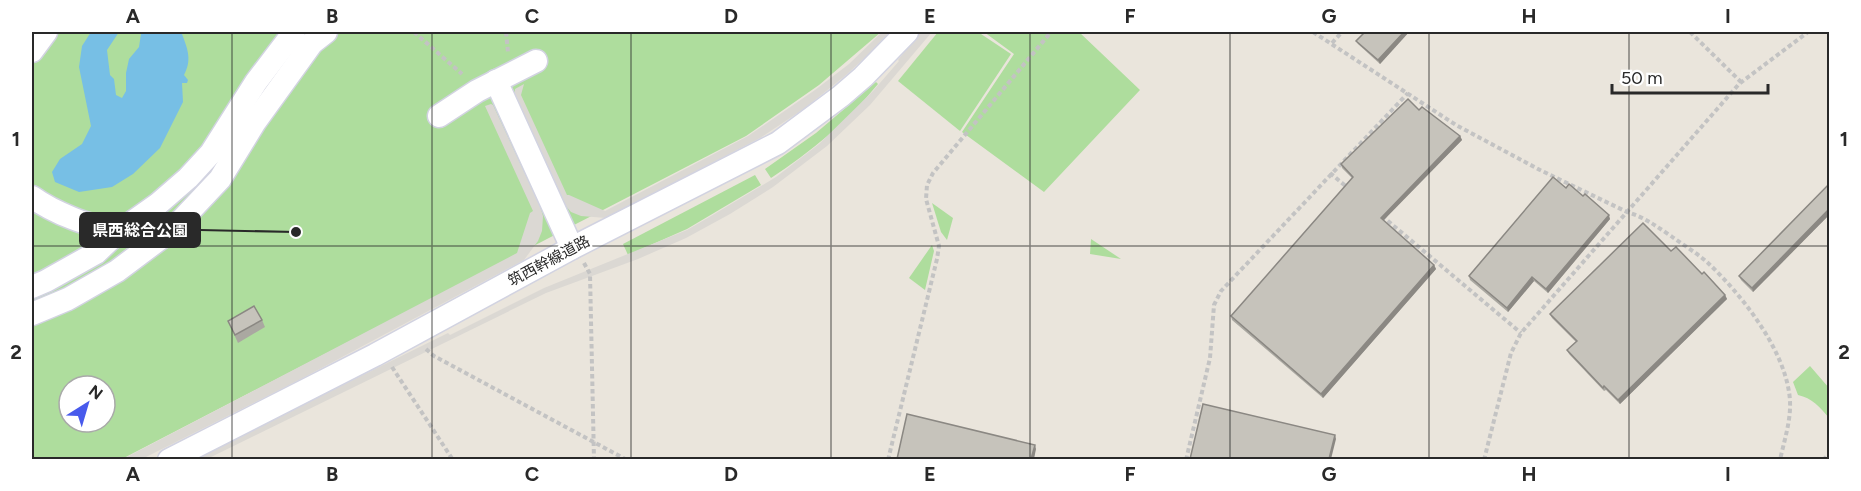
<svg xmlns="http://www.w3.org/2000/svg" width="1861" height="491" font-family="Figtree,'Noto Sans JP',sans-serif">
  <rect width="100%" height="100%" fill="#eae5dc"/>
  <g fill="#aedd9d" fill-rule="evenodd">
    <path d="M32,32H881L819,85L746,136L120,460L32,459ZM69,386H105V422H69Z"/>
    <path d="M938,32H978L1011,54L960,131L898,81Z"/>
    <path d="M984,32H1079L1140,90L1044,192L962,132L1014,54Z"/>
    <path d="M876,82L878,84C848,121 811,152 771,178L765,169L816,133Z"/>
    <path d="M755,175L761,185L687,229L628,255L623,244Z"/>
    <path d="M932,203L953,218L947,240L941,232Z"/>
    <path d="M1091,239L1121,259L1090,254Z"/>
    <path d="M932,245L934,251L925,290L909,278Z"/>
    <path d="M1810,366L1829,388V418C1820,407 1812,398 1798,395L1793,382Z"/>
  </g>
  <g fill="#dbd8d3">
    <path d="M882,32H893L846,75L805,108L760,138L606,218L581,216L571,212L565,205L514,98L515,89L524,84L521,95L567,195H569L605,211L748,136L815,90L849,64Z"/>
    <path d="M920,32H932L870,105L827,146L773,187L730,214L686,238L638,259L546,293L207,459L191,460L448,333L450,335L544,288L687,230L711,216L776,177L819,144L873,91L899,61L898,60Z"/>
    <path d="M491,104L493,105L540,206L543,216L542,231L538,241L524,260L299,380L142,459H123L517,253L530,213L533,211L485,106Z"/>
  </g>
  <path fill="#77bfe5" d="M91,32H119L107,50L110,75L114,79L116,95L122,98L126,91V73L129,59L139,47L141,34L139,32H184L182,34C188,50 192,60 184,75L188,80L187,83H182L183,102L160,148L133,174L112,187L79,192L55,182L52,172L60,159L82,144L91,126L79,67L82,46Z"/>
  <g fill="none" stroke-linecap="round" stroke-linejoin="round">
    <defs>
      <g id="minor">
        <path d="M32,51L46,32"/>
        <path d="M496,81L572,248"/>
        <path d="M439,116L477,91L536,61"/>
        <path d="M32,197C57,215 87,224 117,233"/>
        <path d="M32,287L46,281L96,253L117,233L158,204L188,178L211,153L256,82L294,32"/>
        <path d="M32,314L68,299L117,271L173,229L220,179L255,122L312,43L326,32"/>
        <path d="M169,460L375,355L572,248L778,143L841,96L863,77L907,32"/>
      </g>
    </defs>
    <use href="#minor" stroke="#d2d3e1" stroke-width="25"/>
    <g stroke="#c3c3c3" stroke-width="4" stroke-dasharray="4.5 3" stroke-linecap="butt">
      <path d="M414,32L462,74"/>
      <path d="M506,32L508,52"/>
      <path d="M1313,32L1456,125L1540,170L1627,212C1644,217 1656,226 1671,236C1683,245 1697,253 1708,263C1741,294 1782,346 1789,392C1793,415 1785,437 1780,460"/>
      <path d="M1690,32L1741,82"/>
      <path d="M1332,43L1342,32"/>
      <path d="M1330,173L1348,188"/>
      <path d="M1382,216L1521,333"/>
      <path d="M584,263L590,274L594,460"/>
      <path d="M426,349L434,356L627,460"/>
      <path d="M392,367L453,460"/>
      <path d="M888,460L937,259L939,246L926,199L927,185L933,173L1051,32"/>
      <path d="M1186,460L1210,358L1214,305L1221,291L1408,93"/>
      <path d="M1484,460L1511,353L1521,333L1739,84L1808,32"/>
      <path d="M1823,460L1830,453"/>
    </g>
    <use href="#minor" stroke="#fff" stroke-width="22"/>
  </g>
  <g fill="#aaa8a1">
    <path d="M1365,32H1409L1380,64L1358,44L1356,41Z"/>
    <path d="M1419,110L1460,136L1462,140L1383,220L1434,265L1436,269L1323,398L1232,320L1231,316L1352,178L1342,168L1341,164Z"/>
    <path d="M1830,183V214L1753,292L1741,280L1739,276Z"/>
    <path d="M1566,188L1610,219L1548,293L1534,281L1508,312L1470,280L1469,276Z"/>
    <path d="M1702,274L1725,295L1727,299L1620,404L1606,390L1604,391L1569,354L1567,350L1576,342L1552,318L1550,314Z"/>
    <path d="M262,320L265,327L238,343L228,321Z"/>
  </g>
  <g fill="#8b8883">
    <path d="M1404,32H1409L1380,64L1378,60Z"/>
    <path d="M1460,136L1462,140L1382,222L1381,218Z"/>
    <path d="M1830,208V214L1753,292L1752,288Z"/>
    <path d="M1609,215L1610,219L1548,293L1546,289Z"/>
    <path d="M1434,265L1436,269L1323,398L1321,394Z"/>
    <path d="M1532,277L1534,281L1508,312L1507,308Z"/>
    <path d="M1725,295L1727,299L1620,404L1618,400Z"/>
    <path d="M1335,435L1336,439L1331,459H1329Z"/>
    <path d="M1035,445L1036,449L1034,459H1031Z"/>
  </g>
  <g fill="#c6c3bb" stroke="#8b8883" stroke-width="1.5">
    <path d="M1365,32H1404L1378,60L1356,41Z"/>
    <path d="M1408,99L1419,110L1422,107L1460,136L1381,218L1434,265L1321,394L1231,316L1353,177L1341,164Z"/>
    <path d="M1553,177L1566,188L1569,184L1583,196L1585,194L1609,215L1546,289L1532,277L1507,308L1469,276Z"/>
    <path d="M1830,183V208L1752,288L1739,276Z"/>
    <path d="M1643,223L1671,251L1676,247L1702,274L1704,272L1725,295L1618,400L1604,386L1603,388L1567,350L1577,341L1550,314Z"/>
    <path d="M254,306L262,320L235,335L228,321Z"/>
    <path d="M1203,404L1335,435L1329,459H1190Z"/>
    <path d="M907,414L1035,445L1031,459H897Z"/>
  </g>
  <path fill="none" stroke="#292929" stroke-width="1.5" stroke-opacity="0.55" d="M232,32V460M432,32V460M631,32V460M831,32V460M1030,32V460M1230,32V460M1429,32V460M1629,32V460M32,246H1830"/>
  <g text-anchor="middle" stroke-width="4.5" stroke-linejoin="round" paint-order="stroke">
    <g font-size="15" fill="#292929" stroke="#fff">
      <text transform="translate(549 261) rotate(-28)" y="5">筑西幹線道路</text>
    </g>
  </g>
  <path fill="none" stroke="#292929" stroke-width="2" d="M296 232L200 230"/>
  <circle fill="#292929" stroke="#fff" stroke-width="2" cx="296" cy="232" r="6"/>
  <rect fill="#292929" stroke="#292929" stroke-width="2" x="80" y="213" width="120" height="34" rx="6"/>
  <g font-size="16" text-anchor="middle" font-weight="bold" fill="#fff">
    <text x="140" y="236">県西総合公園</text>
  </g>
  <rect width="1861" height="491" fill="none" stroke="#ffffff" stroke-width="66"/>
  <g transform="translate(87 404) rotate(37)"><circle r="28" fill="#ffffff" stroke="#a9a9a9" stroke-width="1.5"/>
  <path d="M0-4.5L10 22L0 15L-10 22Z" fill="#485aec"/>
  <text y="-9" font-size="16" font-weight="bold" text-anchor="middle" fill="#292929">N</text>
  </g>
  <path d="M1612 84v9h156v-9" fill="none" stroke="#292929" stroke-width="3"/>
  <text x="1621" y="84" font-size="18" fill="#292929" stroke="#ffffff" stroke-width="4.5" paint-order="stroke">50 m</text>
  <rect x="33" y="33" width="1795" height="425" fill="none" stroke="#292929" stroke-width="2"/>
  <g font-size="20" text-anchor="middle" font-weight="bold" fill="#292929">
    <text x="133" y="23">A</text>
    <text x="332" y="23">B</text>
    <text x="532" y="23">C</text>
    <text x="731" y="23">D</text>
    <text x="930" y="23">E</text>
    <text x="1130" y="23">F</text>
    <text x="1329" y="23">G</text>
    <text x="1529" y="23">H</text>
    <text x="1728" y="23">I</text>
    <text x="16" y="146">1</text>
    <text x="1844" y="146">1</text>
    <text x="16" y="359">2</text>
    <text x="1844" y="359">2</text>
    <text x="133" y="481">A</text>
    <text x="332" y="481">B</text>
    <text x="532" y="481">C</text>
    <text x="731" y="481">D</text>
    <text x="930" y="481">E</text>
    <text x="1130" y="481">F</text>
    <text x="1329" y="481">G</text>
    <text x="1529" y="481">H</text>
    <text x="1728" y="481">I</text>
  </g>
</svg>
